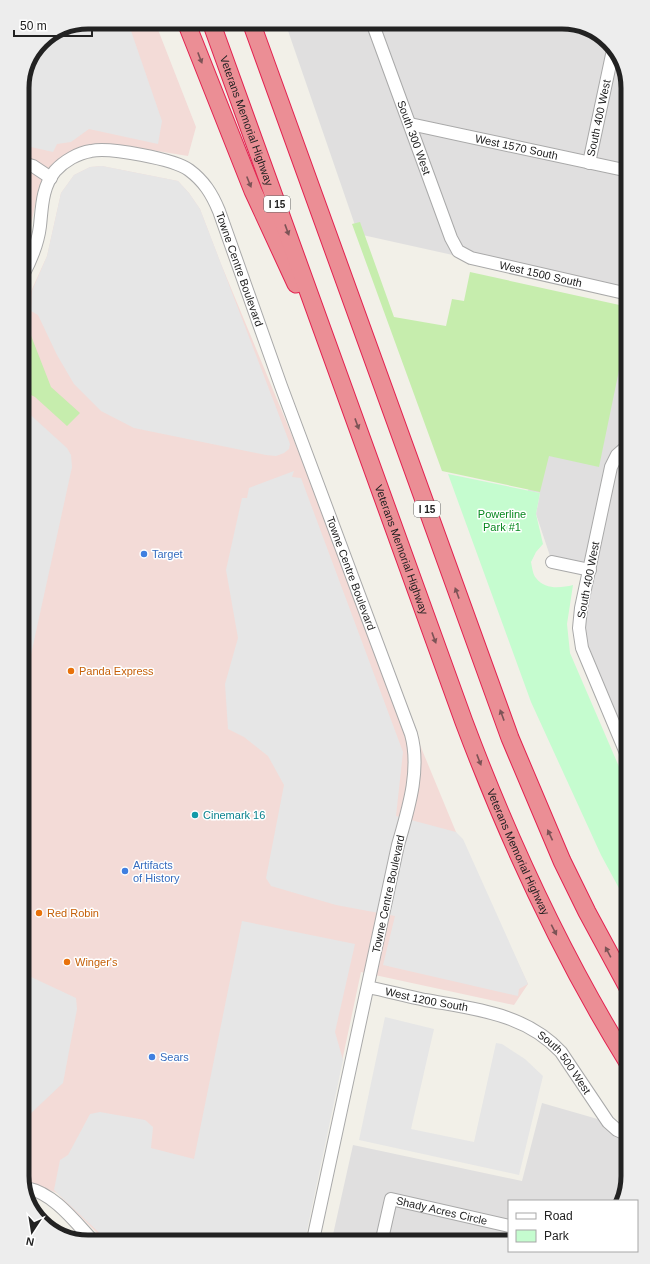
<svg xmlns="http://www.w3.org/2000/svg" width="650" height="1264" font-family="Helvetica,sans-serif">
  <rect width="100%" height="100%" fill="#f2f0e8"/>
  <g fill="#e0dfdf">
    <path d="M285,22H566L602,36L623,63L624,293L358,234Z"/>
    <path d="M624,335L626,753L582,648L590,570L552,562L536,514L540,493L528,491L538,451Z"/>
    <path d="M542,1103L608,1122L628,1142V1176L620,1201H509V1238L332,1239L353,1145L522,1181Z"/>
  </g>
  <g fill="#f3dbd7">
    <path d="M88,22H155L196,127L188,156L114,144L90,146L70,153L51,166L39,187L28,239L23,247L22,84L42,41Z"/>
    <path d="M102,166L178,181L189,193L200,209L221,264L456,832L528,984L514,1005L361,972L304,1240L106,1242L57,1193L27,1181L23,309L47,256L61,193L74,175L90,167Z"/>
  </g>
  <g fill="#c6edad">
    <path d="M360,222L394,317L446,326L452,299L464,301L470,272L624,306V346L599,467L549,456L540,492L442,471L352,224Z"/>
    <path d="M23,326L30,333L51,387L80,413L67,426L35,397L23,391Z"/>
  </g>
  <path fill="#c5fccf" d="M448,474L540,493L536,514L543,544L536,552L531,562C532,567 533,575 536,578C545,590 561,588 573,585L567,624L570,653L626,783L627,903L601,855L531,702Z"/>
  <g fill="#e6e6e6">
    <path d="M88,22H128L162,121L158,144L89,129L71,142L57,144L53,152L22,145V84L42,41Z"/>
    <path d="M102,166L178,181L189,193L200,209L290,444L289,449L284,453L276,456L266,455L134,428L101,411L74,384L57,355L38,315L31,311L32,291L47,256L61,193L74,175L90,167Z"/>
    <path d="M24,409L67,448L71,455L72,467L25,682Z"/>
    <path d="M294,471L292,477L301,478L403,752L396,816L456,832L463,839L528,984L519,989L518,996L383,965L395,916L336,905L271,886L266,878L284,785L268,756L244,737L228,729L225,684L238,638L226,570L242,498H247L249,488Z"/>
    <path d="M242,921L355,944L335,1032L343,1060L305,1240L109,1242L54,1190L60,1160L68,1155L90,1114L100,1112L145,1120L153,1127L151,1148L194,1159Z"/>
    <path d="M26,972L29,976L76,998L77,1009L63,1083L27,1117Z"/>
    <path d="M385,1017L434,1029L411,1129L474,1142L496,1043L502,1044L525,1059L543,1076L519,1175L359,1140Z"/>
  </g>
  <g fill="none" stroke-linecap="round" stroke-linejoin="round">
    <defs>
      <g id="minor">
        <path id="s1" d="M372,22L451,238L458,251L471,258L624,293"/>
        <path id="s2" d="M410,124L624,170"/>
        <path d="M22,163L33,166L51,178"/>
        <path id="s3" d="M589,163L613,50"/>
        <path id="s4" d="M23,275C31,260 38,243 40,226C42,207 42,187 55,171C64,161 78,153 91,151C110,147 174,159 189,170C204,181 212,194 219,211L281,386L411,734C421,770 408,810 398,845L313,1240"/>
        <path d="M625,448L617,455L611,467L581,608L579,628L582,648L626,753"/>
        <path d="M552,562L590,570"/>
        <path id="s5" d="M368,987C387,991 406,996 425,1000C474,1009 525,1013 561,1052L608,1122L617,1130L628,1135"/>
        <path d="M27,1188C55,1194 75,1222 94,1242"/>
        <path id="s6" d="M382,1239L391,1199L509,1226"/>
      </g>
      <g id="highway">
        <path d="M186,22L253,191L296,284"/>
        <path id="s7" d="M211,22L464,722C508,839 561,954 627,1061"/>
        <path d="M251,22L510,738L562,861L587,912L627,986"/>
      </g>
    </defs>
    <use href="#minor" stroke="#a9a9a9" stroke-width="14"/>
    <use href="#highway" stroke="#e32250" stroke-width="19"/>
    <use href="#minor" stroke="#fff" stroke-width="12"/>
    <use href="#highway" stroke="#eb8e95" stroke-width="17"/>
  </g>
  <defs><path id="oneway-solid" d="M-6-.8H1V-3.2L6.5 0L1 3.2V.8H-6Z"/></defs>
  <g fill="#7c5356">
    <use href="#oneway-solid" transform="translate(200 58) rotate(69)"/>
    <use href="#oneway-solid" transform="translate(249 182) rotate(68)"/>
    <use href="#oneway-solid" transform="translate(287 230) rotate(70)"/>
    <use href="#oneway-solid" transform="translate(357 424) rotate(70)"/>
    <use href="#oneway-solid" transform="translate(457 593) rotate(-110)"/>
    <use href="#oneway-solid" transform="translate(434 638) rotate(70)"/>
    <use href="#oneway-solid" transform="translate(502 715) rotate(-110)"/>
    <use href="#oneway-solid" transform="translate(479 760) rotate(69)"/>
    <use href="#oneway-solid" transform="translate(550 835) rotate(-115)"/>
    <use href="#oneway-solid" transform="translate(554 930) rotate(63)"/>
    <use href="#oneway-solid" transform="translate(608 952) rotate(-118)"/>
  </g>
  <g fill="#3f7fe0" stroke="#fff" stroke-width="1.5">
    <circle cx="144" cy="554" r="4"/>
    <circle cx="125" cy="871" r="4"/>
    <circle cx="152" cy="1057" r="4"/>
  </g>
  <g fill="#e8710a" stroke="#fff" stroke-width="1.5">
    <circle cx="71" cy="671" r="4"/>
    <circle cx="39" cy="913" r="4"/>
    <circle cx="67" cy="962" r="4"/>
  </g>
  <circle fill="#0f9aa8" stroke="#fff" stroke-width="1.5" cx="195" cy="815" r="4"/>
  <g text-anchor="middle" stroke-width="3" stroke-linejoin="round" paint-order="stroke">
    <g fill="#fff" stroke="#646464" stroke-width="1">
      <rect x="264" y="196" width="26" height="16" rx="3"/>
      <rect x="414" y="501" width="26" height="16" rx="3"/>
    </g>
    <g font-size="10" font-weight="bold" fill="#222">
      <text x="277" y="208">I 15</text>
      <text x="427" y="513">I 15</text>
    </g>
    <g font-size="11" fill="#222" stroke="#fff">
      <text dy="4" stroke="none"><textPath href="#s3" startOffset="46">South 400 West</textPath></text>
      <text dy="4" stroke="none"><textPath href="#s7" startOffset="105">Veterans Memorial Highway</textPath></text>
      <text dy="4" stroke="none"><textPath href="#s1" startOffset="123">South 300 West</textPath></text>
      <text dy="4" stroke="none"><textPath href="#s2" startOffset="109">West 1570 South</textPath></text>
      <text dy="4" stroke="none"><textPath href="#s4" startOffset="366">Towne Centre Boulevard</textPath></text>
      <text dy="4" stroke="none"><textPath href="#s1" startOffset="331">West 1500 South</textPath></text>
      <text dy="4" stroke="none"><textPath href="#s7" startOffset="561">Veterans Memorial Highway</textPath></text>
      <text dy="4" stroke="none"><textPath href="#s4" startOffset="690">Towne Centre Boulevard</textPath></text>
      <text transform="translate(588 580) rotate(-79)" y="4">South 400 West</text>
      <text dy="4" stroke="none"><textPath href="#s7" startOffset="885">Veterans Memorial Highway</textPath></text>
      <text transform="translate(388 894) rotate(-78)" y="4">Towne Centre Boulevard</text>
      <text dy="4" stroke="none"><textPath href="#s5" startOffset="60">West 1200 South</textPath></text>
      <text dy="4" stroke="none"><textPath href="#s5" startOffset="217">South 500 West</textPath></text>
      <text dy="4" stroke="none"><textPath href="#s6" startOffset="93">Shady Acres Circle</textPath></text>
    </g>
    <g font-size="11" fill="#07881f" stroke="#fff">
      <text x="502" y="518">Powerline<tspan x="502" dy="13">Park #1</tspan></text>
    </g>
    <g font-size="11" fill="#366cbe" stroke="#fff" text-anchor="start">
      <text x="152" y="558">Target</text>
      <text x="133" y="869">Artifacts<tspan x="133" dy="13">of History</tspan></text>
      <text x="160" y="1061">Sears</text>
    </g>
    <g font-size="11" fill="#c56008" stroke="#fff" text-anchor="start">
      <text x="79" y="675">Panda Express</text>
      <text x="47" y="917">Red Robin</text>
      <text x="75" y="966">Winger's</text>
    </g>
    <g font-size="11" fill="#0d838f" stroke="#fff" text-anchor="start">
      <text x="203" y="819">Cinemark 16</text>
    </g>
  </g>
  <path d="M0 0H650V1264H0ZM88 29H562A59 59 0 0 1 621 88V1176A59 59 0 0 1 562 1235H88A59 59 0 0 1 29 1176V88A59 59 0 0 1 88 29Z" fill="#ededed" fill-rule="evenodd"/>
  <path fill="none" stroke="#222" stroke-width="5" d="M88 29H562A59 59 0 0 1 621 88V1176A59 59 0 0 1 562 1235H88A59 59 0 0 1 29 1176V88A59 59 0 0 1 88 29Z"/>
  <rect x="508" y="1200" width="130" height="52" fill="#ffffff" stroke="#a7a7a7"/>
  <rect x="516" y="1213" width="20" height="6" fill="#ffffff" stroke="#a7a7a7"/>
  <text x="544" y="1220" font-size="12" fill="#222222">Road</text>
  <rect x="516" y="1230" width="20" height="12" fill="#c5fccf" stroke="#a7a7a7"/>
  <text x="544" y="1240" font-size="12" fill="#222222">Park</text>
  <g transform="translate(32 1232) rotate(192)" stroke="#ffffff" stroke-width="3" paint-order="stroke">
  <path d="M0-3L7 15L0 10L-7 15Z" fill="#222222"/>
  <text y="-6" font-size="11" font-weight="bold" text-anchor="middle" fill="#222222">N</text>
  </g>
  <path d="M14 30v6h78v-6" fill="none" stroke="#222222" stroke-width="2"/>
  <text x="20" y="30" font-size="12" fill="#222222" stroke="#ffffff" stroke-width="3" paint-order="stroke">50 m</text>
</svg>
